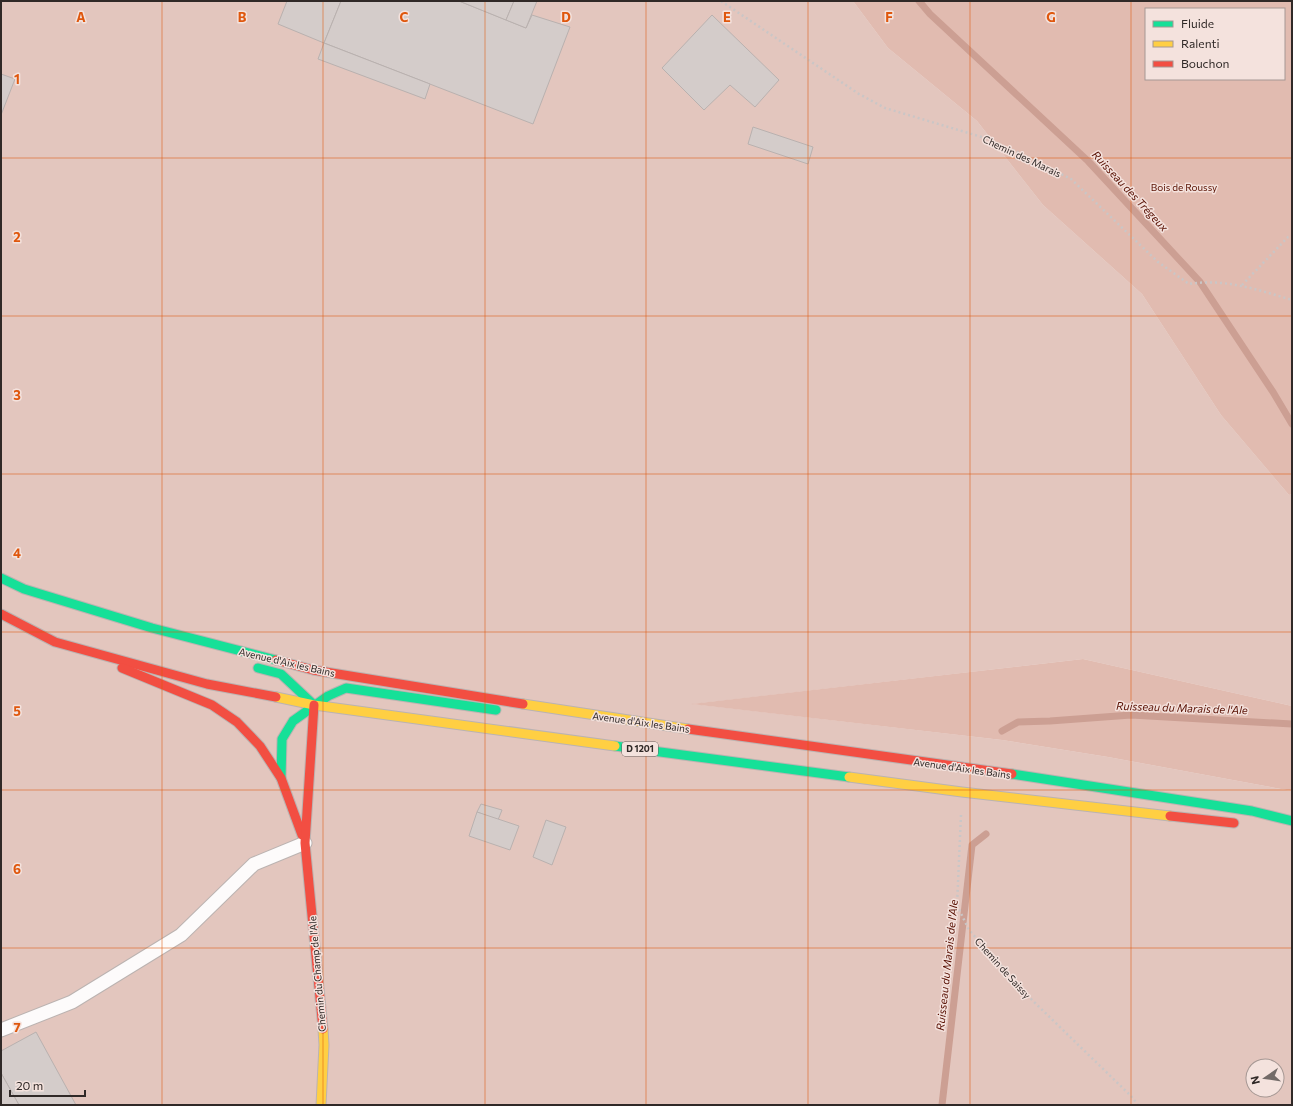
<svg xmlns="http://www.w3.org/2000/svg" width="1293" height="1106" font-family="Commissioner,sans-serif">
  <rect width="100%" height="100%" fill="#efe5e2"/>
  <path fill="#e3c6be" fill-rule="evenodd" d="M1,1H853L888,48L977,121L1043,205L1142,294L1221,415L1289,495L1292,494V706L1083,659L693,704L1002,740L1108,757L1292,791V1105H1ZM1253,1066H1277V1090H1253Z"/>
  <g fill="#e1bbb0" fill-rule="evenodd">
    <path d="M853,1H1292V494L1289,495L1221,415L1142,294L1043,205L977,121L888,48ZM1146,9H1284V79H1146Z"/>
    <path d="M1083,659L1292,706V791L1108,757L1002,740L691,704Z"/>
  </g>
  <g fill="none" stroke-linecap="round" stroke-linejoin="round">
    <g stroke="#cc9f93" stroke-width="7">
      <path d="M919,1L930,14L1088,161L1200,282L1273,392L1292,424"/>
      <path d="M1002,731L1018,722L1050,721L1131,715L1292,724"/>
      <path d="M942,1105L972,845L986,834"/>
    </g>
  </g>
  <g fill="#d4ccca" stroke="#b9b1af">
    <path d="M287,1H341L324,43L278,24Z"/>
    <path d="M341,1H459L526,28L532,15L570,27L533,124L324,43Z"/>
    <path d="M459,1H514L506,20Z"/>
    <path d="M514,1H537L526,28L506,20Z"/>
    <path d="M712,15L779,80L755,107L730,85L704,110L662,68Z"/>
    <path d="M324,43L430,84L425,99L318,59Z"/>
    <path d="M1,74L15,79L1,115Z"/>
    <path d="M753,127L813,147L808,164L748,144Z"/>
    <path d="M481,804L502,810L498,820L477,812Z"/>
    <path d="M477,812L519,826L510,850L469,836Z"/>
    <path d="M546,820L566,827L552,865L533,857Z"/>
    <path d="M36,1032L76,1105H19L1,1073V1051Z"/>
    <path d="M1,1073L19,1105H1Z"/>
  </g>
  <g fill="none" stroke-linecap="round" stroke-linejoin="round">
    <defs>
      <path id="lane" d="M1,1030L72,1002L181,935L254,864L305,843"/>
      <g id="fast">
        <path d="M1,578L24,589L152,628L276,660"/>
        <path d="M258,668L281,674L314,705"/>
        <path d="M615,746L849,777"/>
        <path d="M1012,774L1252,811L1292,821"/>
        <path d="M281,778L282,739L293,721L328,696L346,688L496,710"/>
      </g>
      <g id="slow">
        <path d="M276,697L314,705L615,746"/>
        <path d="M523,704L688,729"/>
        <path d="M849,777L962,792L1170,816"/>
        <path d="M321,1105L324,1045L323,1029"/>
      </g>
      <g id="jam">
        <path d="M1,614L55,642L207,684L276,697"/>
        <path d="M276,660L313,670L523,704"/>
        <path d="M122,668L212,705L237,722L260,746L281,778L302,835"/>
        <path d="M314,705L305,843L323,1029"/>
        <path d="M688,729L1012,774"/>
        <path d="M1170,816L1234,823"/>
      </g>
    </defs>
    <use href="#lane" stroke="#bbb3b1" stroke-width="15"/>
    <use href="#fast" stroke="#bbb3b1" stroke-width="11"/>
    <use href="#slow" stroke="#bbb3b1" stroke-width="11"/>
    <use href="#jam" stroke="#bbb3b1" stroke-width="11"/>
    <g stroke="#cac6c6" stroke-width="2.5" stroke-dasharray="2 3" stroke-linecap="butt">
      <path d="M721,1L859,94L885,108L985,138L1017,152L1071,179L1158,262L1189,284C1224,278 1259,290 1292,300"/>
      <path d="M1242,285L1288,237L1292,236"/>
      <path d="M961,815L957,905L969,930L1032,1000L1131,1096L1138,1105"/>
    </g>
    <use href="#lane" stroke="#fdfbfb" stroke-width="13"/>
    <use href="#fast" stroke="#16e098" stroke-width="9"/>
    <use href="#slow" stroke="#ffcf43" stroke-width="9"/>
    <use href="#jam" stroke="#f24e42" stroke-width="9"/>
  </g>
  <path fill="none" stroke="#df570d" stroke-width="1" stroke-opacity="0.55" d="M162,1V1105M323,1V1105M485,1V1105M646,1V1105M808,1V1105M970,1V1105M1131,1V1105M1,158H1292M1,316H1292M1,474H1292M1,632H1292M1,790H1292M1,948H1292"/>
  <g text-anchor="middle" stroke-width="3" stroke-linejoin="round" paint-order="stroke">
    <rect fill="#f4e2dd" stroke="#6b605e" stroke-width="1" x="622" y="742" width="36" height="14" rx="3"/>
    <g font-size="9" font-weight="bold" fill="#302927">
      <text x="640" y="752">D 1201</text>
    </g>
    <g font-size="10" fill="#302927" stroke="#f4e2dd">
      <text transform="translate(1022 156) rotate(25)" y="4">Chemin des Marais</text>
      <text transform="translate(287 662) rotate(13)" y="4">Avenue d'Aix les Bains</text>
      <text transform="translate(641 722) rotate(8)" y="4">Avenue d'Aix les Bains</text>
      <text transform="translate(962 768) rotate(8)" y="4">Avenue d'Aix les Bains</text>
      <text transform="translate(1003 968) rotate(48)" y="4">Chemin de Saissy</text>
      <text transform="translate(317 974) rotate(-95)" y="4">Chemin du Champ de l'Ale</text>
    </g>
    <g font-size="10" fill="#591000" stroke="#f4e2dd">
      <text x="1184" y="191">Bois de Roussy</text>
    </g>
    <g font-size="11" font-style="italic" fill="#570e00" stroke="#f4e2dd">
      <text transform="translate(1130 191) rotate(47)" y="4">Ruisseau des Trégeux</text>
      <text transform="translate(1182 708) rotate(2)" y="4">Ruisseau du Marais de l'Ale</text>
      <text transform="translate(947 965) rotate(-84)" y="4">Ruisseau du Marais de l'Ale</text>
    </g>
  </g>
  <g font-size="13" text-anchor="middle" font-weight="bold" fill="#df570d" stroke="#f4e2dd" stroke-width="3" stroke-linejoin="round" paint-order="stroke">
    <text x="81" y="22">A</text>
    <text x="242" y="22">B</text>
    <text x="404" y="22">C</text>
    <text x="566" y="22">D</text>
    <text x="727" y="22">E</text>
    <text x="889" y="22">F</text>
    <text x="1051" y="22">G</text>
    <text x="17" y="84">1</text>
    <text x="17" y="242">2</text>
    <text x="17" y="400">3</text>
    <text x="17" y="558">4</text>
    <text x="17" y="716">5</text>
    <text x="17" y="874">6</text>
    <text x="17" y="1032">7</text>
  </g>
  <rect width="1293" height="1106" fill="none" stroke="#302927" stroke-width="4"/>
  <rect x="1145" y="8" width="140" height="72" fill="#f4e2dd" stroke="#a69894"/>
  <rect x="1153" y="21" width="20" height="6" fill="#16e098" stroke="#a69894"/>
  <text x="1181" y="28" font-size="12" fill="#302927">Fluide</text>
  <rect x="1153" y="41" width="20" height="6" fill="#ffcf43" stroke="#a69894"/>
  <text x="1181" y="48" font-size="12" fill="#302927">Ralenti</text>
  <rect x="1153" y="61" width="20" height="6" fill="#f24e42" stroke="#a69894"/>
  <text x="1181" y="68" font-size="12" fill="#302927">Bouchon</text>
  <g transform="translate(1265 1078) rotate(257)"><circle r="19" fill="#f4e2dd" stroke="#a69894"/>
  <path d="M0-3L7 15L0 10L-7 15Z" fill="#736b68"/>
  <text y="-6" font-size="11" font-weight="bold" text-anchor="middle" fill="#302927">N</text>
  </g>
  <path d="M10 1090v6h75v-6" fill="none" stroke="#302927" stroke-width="2"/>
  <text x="16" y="1090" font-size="12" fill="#302927" stroke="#f4e2dd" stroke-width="3" paint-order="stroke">20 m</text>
</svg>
